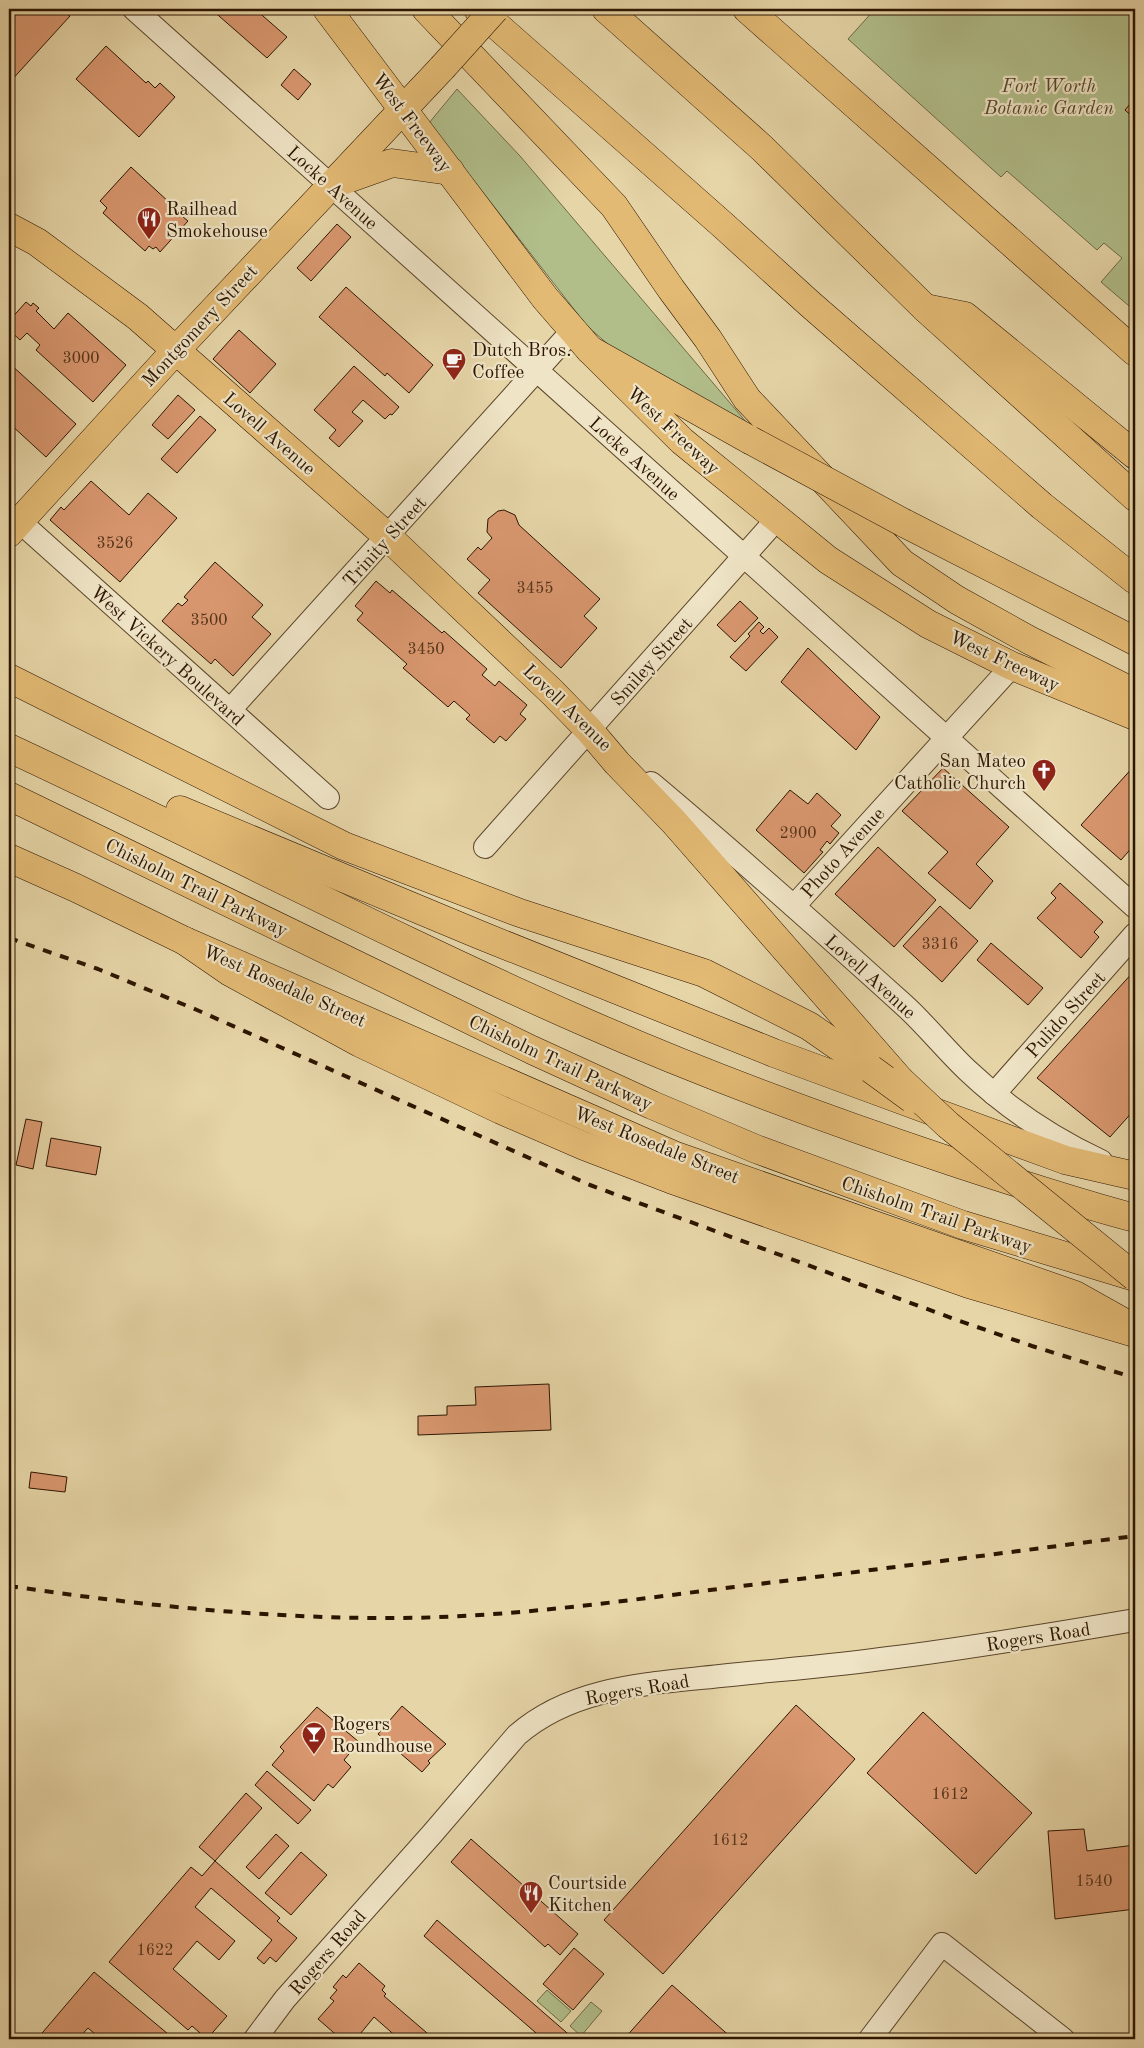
<svg xmlns="http://www.w3.org/2000/svg" width="1144" height="2048" font-family="'Old Standard TT',serif">
  <rect width="100%" height="100%" fill="#e6d5a7"/>
  <filter id="stains"><feTurbulence type="fractalNoise" baseFrequency=".004" numOctaves="4"/><feColorMatrix values="0 0 0 0 .2 0 0 0 0 .09 0 0 0 0 .02 0 0 0 .5 -.17"/></filter>
  <radialGradient id="worn" r=".72"><stop offset=".6" stop-color="#630" stop-opacity="0"/><stop offset="1" stop-color="#630" stop-opacity=".3"/></radialGradient>
  <g fill="#b1be8a" stroke="#6e6a45">
    <path d="M875,9H1135V311L1101,282L1122,258L1104,243L1097,250L1007,171L1001,177L848,39Z"/>
    <path d="M457,89L520,156L753,430L617,352L587,326L429,123Z"/>
    <path d="M547,1990L571,2011L561,2022L537,2001Z"/>
    <path d="M591,2002L602,2011L581,2036L570,2026Z"/>
  </g>
  <g fill="#d9976f" stroke="#2c1500">
    <path d="M9,9H61L70,16L9,83Z"/>
    <path d="M211,9H255L287,37L267,58Z"/>
    <path d="M106,46L146,83L148,81L155,88L160,83L175,97L139,137L76,79Z"/>
    <path d="M294,69L311,84L298,100L281,85Z"/>
    <path d="M1135,98V119L1125,110Z"/>
    <path d="M131,167L184,216L183,217L188,221L160,252L156,247L153,249L149,246L145,251L103,213L107,208L100,201Z"/>
    <path d="M337,224L351,237L311,281L297,268Z"/>
    <path d="M346,287L433,365L409,393L387,373L385,376L319,317Z"/>
    <path d="M26,302L31,306L33,303L39,308L36,311L54,329L68,313L126,365L93,402L36,350L40,345L27,333L20,340L9,330V321Z"/>
    <path d="M239,330L276,364L250,393L213,359Z"/>
    <path d="M9,363L76,424L46,457L9,423Z"/>
    <path d="M354,366L399,407L392,415L390,414L385,419L363,400L352,412L363,421L339,447L329,438L336,430L314,410Z"/>
    <path d="M178,395L195,410L168,439L152,425Z"/>
    <path d="M200,416L216,430L177,473L161,459Z"/>
    <path d="M91,481L129,515L148,493L177,518L120,582L50,520L61,507L64,510Z"/>
    <path d="M504,510L515,515L519,525L600,599L584,616L597,628L561,668L478,593L490,580L467,559L478,547L481,550L492,538L487,532L488,519L498,511Z"/>
    <path d="M215,562L263,605L252,617L271,634L233,676L215,659L211,664L162,621L178,603L182,606L188,600L184,597Z"/>
    <path d="M376,581L390,593L392,590L442,633L444,631L487,669L482,675L495,686L499,681L527,705L520,714L526,719L506,741L500,736L494,743L466,719L470,715L454,701L448,707L403,668L407,664L357,620L363,613L355,606Z"/>
    <path d="M740,601L758,618L735,642L717,625Z"/>
    <path d="M759,622L764,627L760,631L763,634L769,628L778,637L746,671L730,657L750,636L748,634Z"/>
    <path d="M808,648L880,717L856,750L781,682Z"/>
    <path d="M1135,765V844L1121,860L1081,825Z"/>
    <path d="M943,768L1009,827L976,864L993,881L970,909L928,873L948,852L902,811Z"/>
    <path d="M790,790L808,804L817,793L841,815L831,826L839,833L830,844L827,841L820,850L823,852L804,873L756,830Z"/>
    <path d="M878,847L936,900L894,947L835,894Z"/>
    <path d="M1060,883L1103,922L1094,932L1099,937L1081,958L1037,918L1056,898L1051,893Z"/>
    <path d="M940,906L978,941L942,982L903,946Z"/>
    <path d="M991,943L1043,988L1028,1005L977,960Z"/>
    <path d="M1135,970V1109L1110,1137L1037,1078Z"/>
    <path d="M26,1119L42,1122L33,1169L16,1165Z"/>
    <path d="M51,1138L101,1147L96,1175L46,1166Z"/>
    <path d="M549,1384L551,1430L418,1435V1416L447,1415V1406L476,1405L475,1387Z"/>
    <path d="M31,1472L67,1477L65,1492L29,1488Z"/>
    <path d="M796,1705L855,1759L663,1974L604,1920Z"/>
    <path d="M402,1706L446,1744L428,1761L430,1763L422,1772L378,1734Z"/>
    <path d="M317,1707L359,1742L344,1760L351,1767L333,1788L328,1784L314,1801L272,1765L284,1751L280,1747Z"/>
    <path d="M923,1712L1032,1813L976,1874L867,1773Z"/>
    <path d="M267,1771L311,1810L298,1824L255,1785Z"/>
    <path d="M246,1793L262,1808L215,1861L199,1847Z"/>
    <path d="M1084,1829L1087,1851L1135,1845V1909L1055,1919L1048,1831Z"/>
    <path d="M276,1834L289,1846L259,1879L246,1867Z"/>
    <path d="M471,1839L578,1934L560,1955L548,1944L545,1947L451,1862Z"/>
    <path d="M301,1852L327,1875L291,1915L265,1893Z"/>
    <path d="M215,1861L280,1918L277,1921L297,1938L276,1962L270,1957L264,1964L257,1958L272,1940L211,1888L195,1907L235,1941L219,1960L197,1941L173,1969L227,2016L207,2039L192,2026L188,2030L109,1962L191,1867L202,1876Z"/>
    <path d="M437,1920L574,2039H543L424,1936Z"/>
    <path d="M574,1948L604,1974L573,2010L543,1984Z"/>
    <path d="M359,1963L385,1986L382,1990L386,1994L384,1996L434,2039H399L374,2017L356,2039H341L318,2019L334,2001L330,1998L337,1990L333,1987L343,1975L346,1978Z"/>
    <path d="M94,1972L174,2039H101L88,2028L78,2039H37Z"/>
    <path d="M672,1985L733,2039H624Z"/>
  </g>
  <g fill="none" stroke-linecap="round" stroke-linejoin="round">
    <defs>
      <g id="minor">
        <path d="M134,9L1135,907"/>
        <path d="M19,521L328,798"/>
        <path d="M230,710L573,330"/>
        <path d="M651,783C737,855 820,929 904,1005C926,1025 945,1049 967,1070C1007,1108 1052,1138 1101,1161"/>
        <path d="M485,847L776,520"/>
        <path d="M794,906L1012,666"/>
        <path d="M994,1094L1135,934"/>
        <path d="M255,2039L285,1999L432,1834L517,1735C573,1686 649,1684 720,1676C776,1670 833,1666 889,1658C971,1648 1053,1634 1135,1620"/>
        <path d="M870,2039L942,1944L1063,2039"/>
      </g>
      <g id="major">
        <path d="M327,9L545,298L590,350L682,441L828,560L928,624L1012,666L1135,716"/>
        <path d="M747,9L1135,352"/>
        <path d="M336,183L392,163L450,171"/>
        <path d="M9,227L37,242L138,317L388,537L552,692L589,730L617,763L674,822L900,1080"/>
        <path d="M9,533L176,350L442,68"/>
        <path d="M9,678L344,846L520,913L704,973L809,1026L871,1069"/>
        <path d="M9,858L76,888L185,941L676,1156L1075,1295L1132,1327"/>
      </g>
      <g id="highway">
        <path d="M426,9L614,206L671,289L708,339L747,399L902,563L957,600L1029,640L1135,693"/>
        <path d="M478,9L724,226L810,304L1042,506L1135,580"/>
        <path d="M606,9L762,148L925,308L1135,497"/>
        <path d="M925,308L965,316L1135,455"/>
        <path d="M590,350L750,440"/>
        <path d="M904,523L1135,641"/>
        <path d="M9,748C200,837 387,935 580,1020C702,1074 827,1120 953,1162C1014,1182 1074,1202 1135,1218"/>
        <path d="M9,796L532,1050L652,1105L756,1149L963,1225L1135,1277"/>
        <path d="M180,810L480,935L774,1053L1065,1160L1135,1176"/>
        <path d="M185,941L230,972L360,1043L501,1110L584,1146L670,1179L969,1284L1135,1333"/>
      </g>
    </defs>
    <use href="#minor" stroke="#5a452a" stroke-width="24"/>
    <use href="#major" stroke="#2c1500" stroke-width="29"/>
    <use href="#highway" stroke="#2c1500" stroke-width="29"/>
    <use href="#minor" stroke="#efe4c6" stroke-width="22"/>
    <use href="#major" stroke="#e3ba74" stroke-width="28"/>
    <use href="#highway" stroke="#e3ba74" stroke-width="28"/>
    <g stroke="#2c1500" stroke-width="4" stroke-dasharray="9 9" stroke-linecap="butt">
      <path d="M9,938L98,969L197,1010L590,1185L957,1320L1032,1346L1135,1378"/>
      <path d="M9,1586C138,1605 269,1619 400,1618C512,1617 623,1601 734,1587C868,1571 1002,1553 1135,1536"/>
    </g>
    <defs>
      <g id="major-bridge">
        <path d="M442,68L495,9"/>
        <path d="M871,1069L912,1099"/>
        <path d="M900,1080L948,1125L1135,1277"/>
      </g>
      <path id="highway-bridge" d="M750,440L904,523"/>
    </defs>
    <use href="#major-bridge" stroke="#2c1500" stroke-width="29" stroke-linecap="butt"/>
    <use href="#highway-bridge" stroke="#2c1500" stroke-width="29" stroke-linecap="butt"/>
    <use href="#major-bridge" stroke="#e3ba74" stroke-width="28"/>
    <use href="#highway-bridge" stroke="#e3ba74" stroke-width="28"/>
  </g>
  <defs>
    <symbol id="restaurant-pin" viewBox="-11 -11 22 30"><path d="M0 17L-7.5 6A9.5 9.5 0 1 1 7.5 6Z" fill="#8f2418" stroke="#efe4c6"/><path d="M-5-6h1v4h1v-4h1v4h1v-4h1v5L-1.5 .5V6h-2V.5L-5-1ZM5-6V6H3V1.5H1.5Q1.5-4 5-6Z" fill="#fff"/></symbol>
    <symbol id="cafe-pin" viewBox="-11 -11 22 30"><path d="M0 17L-7.5 6A9.5 9.5 0 1 1 7.5 6Z" fill="#8f2418" stroke="#efe4c6"/><path d="M-5.5-4.5H6V0H3Q3 3.5 0 3.5H-2.5Q-5.5 3.5-5.5 0ZM3-3.2v2h1.7v-2ZM-6 4.5H4V6H-6Z" fill="#fff"/></symbol>
    <symbol id="church-pin" viewBox="-11 -11 22 30"><path d="M0 17L-7.5 6A9.5 9.5 0 1 1 7.5 6Z" fill="#8f2418" stroke="#efe4c6"/><path d="M-1.2-6h2.4v3.5h3.3v2.4h-3.3V6h-2.4V-.1h-3.3v-2.4h3.3Z" fill="#fff"/></symbol>
    <symbol id="bar-pin" viewBox="-11 -11 22 30"><path d="M0 17L-7.5 6A9.5 9.5 0 1 1 7.5 6Z" fill="#8f2418" stroke="#efe4c6"/><path d="M-6-5H6L.8 .8V4.5H3.5V6h-7V4.5H-.8V.8Z" fill="#fff"/></symbol>
  </defs>
  <g fill-rule="evenodd">
    <use href="#restaurant-pin" x="135" y="205" width="28" height="38"/>
    <use href="#cafe-pin" x="440" y="346" width="28" height="38"/>
    <use href="#church-pin" x="1030" y="757" width="28" height="38"/>
    <use href="#bar-pin" x="300" y="1720" width="28" height="38"/>
    <use href="#restaurant-pin" x="517" y="1879" width="28" height="38"/>
  </g>
  <g text-anchor="middle" stroke-width="4.5" stroke-linejoin="round" paint-order="stroke">
    <g font-size="16" fill="#57361c">
      <text x="81" y="363">3000</text>
      <text x="115" y="548">3526</text>
      <text x="535" y="593">3455</text>
      <text x="209" y="625">3500</text>
      <text x="426" y="654">3450</text>
      <text x="798" y="838">2900</text>
      <text x="940" y="949">3316</text>
      <text x="950" y="1799">1612</text>
      <text x="730" y="1845">1612</text>
      <text x="1094" y="1886">1540</text>
      <text x="155" y="1955">1622</text>
    </g>
    <g font-size="19" font-style="italic" fill="#544829" stroke="#efe4c6">
      <text x="1049" y="92">Fort Worth<tspan x="1049" dy="22">Botanic Garden</tspan></text>
    </g>
    <g font-size="19" fill="#2c1500" stroke="#efe4c6">
      <text transform="translate(413 122) rotate(53)" y="7">West Freeway</text>
      <text transform="translate(333 187) rotate(42)" y="7">Locke Avenue</text>
      <text transform="translate(199 325) rotate(-47)" y="7">Montgomery Street</text>
      <text transform="translate(674 430) rotate(43)" y="7">West Freeway</text>
      <text transform="translate(270 433) rotate(41)" y="7">Lovell Avenue</text>
      <text transform="translate(635 458) rotate(42)" y="7">Locke Avenue</text>
      <text transform="translate(384 541) rotate(-48)" y="7">Trinity Street</text>
      <text transform="translate(168 655) rotate(42)" y="7">West Vickery Boulevard</text>
      <text transform="translate(1005 660) rotate(25)" y="7">West Freeway</text>
      <text transform="translate(651 661) rotate(-48)" y="7">Smiley Street</text>
      <text transform="translate(568 707) rotate(44)" y="7">Lovell Avenue</text>
      <text transform="translate(842 852) rotate(-48)" y="7">Photo Avenue</text>
      <text transform="translate(197 887) rotate(26)" y="7">Chisholm Trail Parkway</text>
      <text transform="translate(871 976) rotate(42)" y="7">Lovell Avenue</text>
      <text transform="translate(285 985) rotate(24)" y="7">West Rosedale Street</text>
      <text transform="translate(1065 1014) rotate(-48)" y="7">Pulido Street</text>
      <text transform="translate(561 1062) rotate(25)" y="7">Chisholm Trail Parkway</text>
      <text transform="translate(657 1144) rotate(22)" y="7">West Rosedale Street</text>
      <text transform="translate(937 1214) rotate(19)" y="7">Chisholm Trail Parkway</text>
      <text transform="translate(1038 1636) rotate(-9)" y="7">Rogers Road</text>
      <text transform="translate(637 1689) rotate(-10)" y="7">Rogers Road</text>
      <text transform="translate(327 1952) rotate(-49)" y="7">Rogers Road</text>
    </g>
    <g font-size="19" fill="#2c1500" stroke="#efe4c6" text-anchor="start">
      <text x="166" y="215">Railhead<tspan x="166" dy="22">Smokehouse</tspan></text>
      <text x="472" y="356">Dutch Bros.<tspan x="472" dy="22">Coffee</tspan></text>
      <text x="1026" y="767" text-anchor="end">San Mateo<tspan x="1026" dy="22">Catholic Church</tspan></text>
      <text x="332" y="1730">Rogers<tspan x="332" dy="22">Roundhouse</tspan></text>
      <text x="548" y="1889">Courtside<tspan x="548" dy="22">Kitchen</tspan></text>
    </g>
  </g>
  <rect width="1144" height="2048" fill="none" stroke="#e6d5a7" stroke-width="30"/>
  <rect x="10" y="10" width="1124" height="2028" fill="none" stroke="#2c1500" stroke-width="2.5"/>
  <rect x="15" y="15" width="1114" height="2018" fill="none" stroke="#2c1500"/>
  <rect width="100%" height="100%" filter="url(#stains)"/>
  <rect width="100%" height="100%" fill="url(#worn)"/>
</svg>
